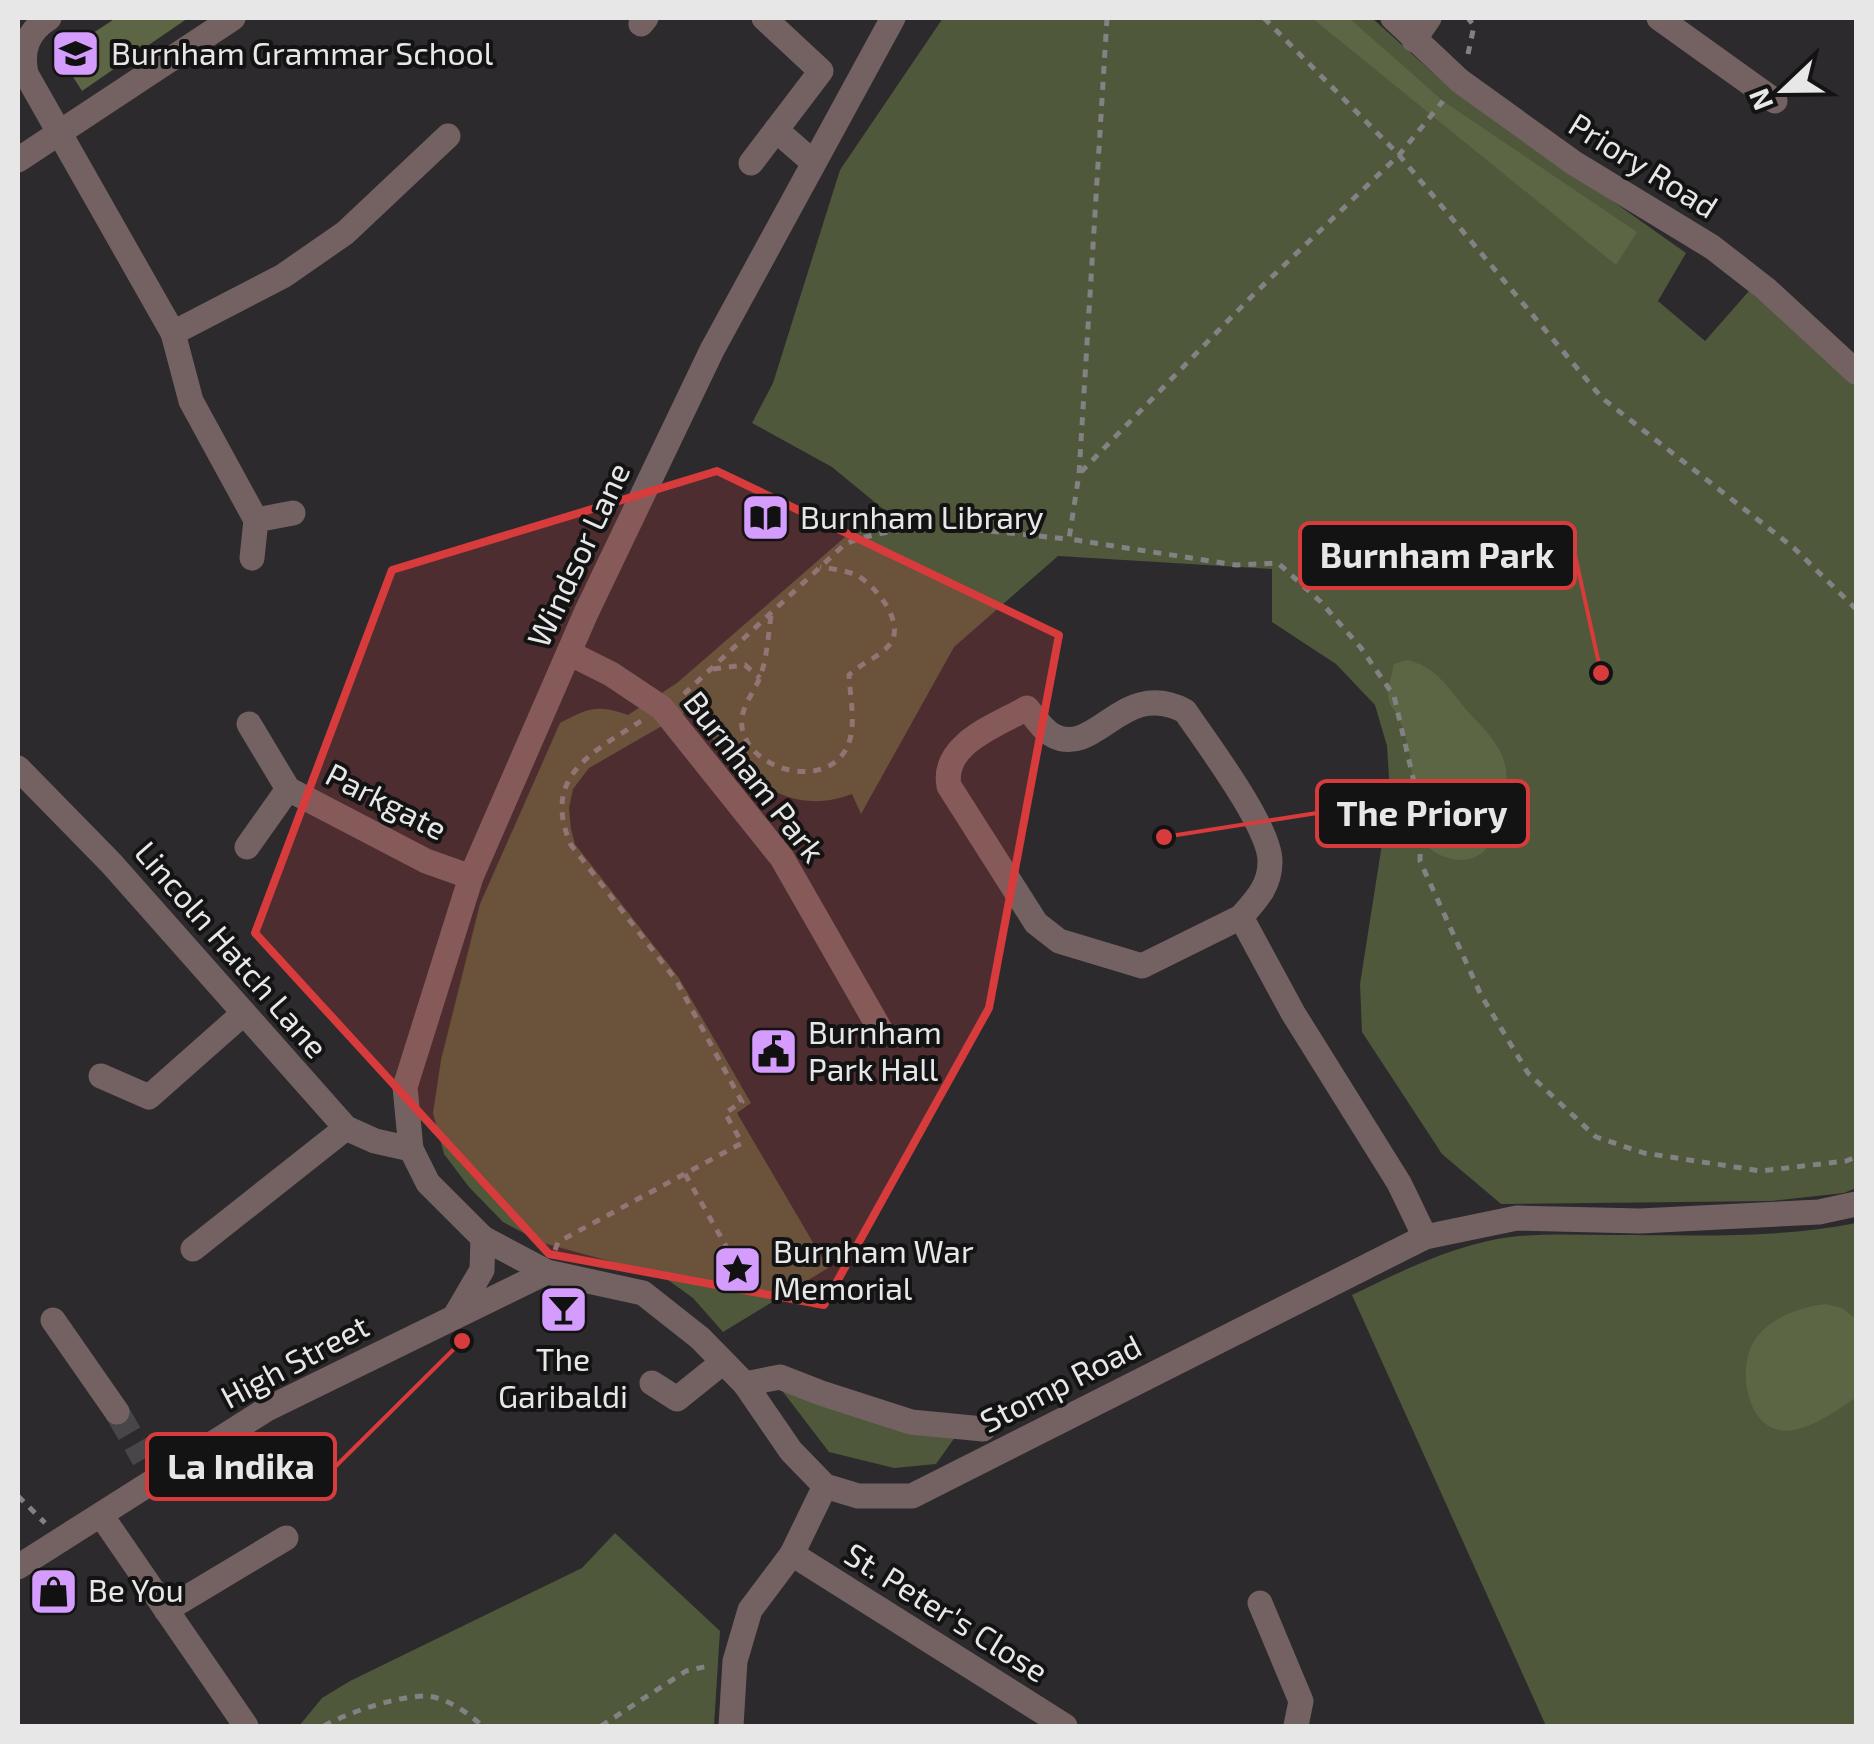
<svg xmlns="http://www.w3.org/2000/svg" width="1874" height="1744" font-family="'Exo 2',sans-serif">
  <rect width="100%" height="100%" fill="#2c2a2d"/>
  <g fill="#4f583b">
    <path d="M943,18H1372L1441,80L1686,253L1658,301L1705,341L1749,291L1836,363L1856,387V1188L1844,1193L1772,1201L1501,1204L1442,1154L1362,1032L1360,984L1390,793L1387,746L1375,705L1336,664L1272,622V569L1058,556L954,647L861,814L852,794C777,822 733,762 688,711L589,768L573,789L569,808L571,829L575,844L679,978L751,1103L737,1113L828,1268L723,1332L693,1298L661,1275L543,1243L503,1222L469,1187L444,1154L433,1113L441,1060L480,904L560,723C588,708 597,704 628,715L677,683L860,524L894,518L832,467L752,423L773,383L840,170Z"/>
    <path d="M1856,1223V1726H1546L1352,1295C1396,1274 1439,1252 1488,1241C1527,1232 1570,1235 1611,1235C1692,1235 1777,1239 1856,1223Z"/>
    <path d="M777,1384L965,1423L936,1464L894,1468L829,1452Z"/>
    <path d="M615,1533L720,1631L714,1726H299L322,1698L350,1681L582,1568Z"/>
  </g>
  <g fill="#5c6544">
    <path d="M116,18H188L82,91L59,55Z"/>
    <path d="M1312,18H1349L1443,101L1637,232L1616,265Z"/>
    <path d="M1407,660C1435,666 1447,686 1464,707C1480,726 1503,744 1506,770C1509,787 1497,839 1484,851C1465,870 1429,856 1418,835C1407,814 1414,790 1411,767C1410,750 1405,730 1397,715C1395,710 1391,707 1389,702C1386,691 1392,675 1394,664Z"/>
    <path d="M1826,1304L1842,1308L1856,1319V1397C1838,1410 1810,1430 1787,1431C1747,1431 1737,1371 1753,1343C1767,1318 1800,1307 1826,1304Z"/>
  </g>
  <g fill="none" stroke-linecap="round" stroke-linejoin="round">
    <path stroke="#484649" stroke-width="25" stroke-dasharray="25 12" stroke-linecap="butt" d="M117,1412L144,1459"/>
    <g stroke="#828183" stroke-width="5" stroke-dasharray="8 8" stroke-linecap="butt">
      <path d="M1107,18L1079,474L1069,539L1236,565L1278,563L1321,602L1361,648L1394,696L1421,812L1420,861L1481,995L1528,1073L1596,1137L1644,1153L1761,1171L1846,1161L1856,1157"/>
      <path d="M1264,18L1399,155L1602,398L1794,548L1856,609"/>
      <path d="M1468,54L1474,26L1468,18"/>
      <path d="M1081,472L1254,294L1399,155L1443,101"/>
      <path d="M771,616C768,637 767,658 760,677C754,693 739,709 742,727C748,769 821,790 845,751C858,730 850,699 849,675C861,663 883,656 892,641C903,619 875,586 858,576C846,570 832,569 820,567"/>
      <path d="M713,669L745,665L760,678"/>
      <path d="M684,694L845,544C914,516 996,533 1069,539"/>
      <path d="M685,1174L735,1262"/>
      <path d="M555,1250L558,1242L742,1143L725,1113L742,1102L676,980L571,845C541,777 591,753 641,721"/>
      <path d="M18,1496L45,1523"/>
      <path d="M324,1726C349,1712 397,1696 426,1696C445,1697 469,1713 482,1726"/>
      <path d="M601,1726L686,1671L708,1666"/>
    </g>
    <g stroke="#746262" stroke-width="25">
      <path d="M49,18C28,31 21,49 26,74L173,333L283,276L345,233L448,136"/>
      <path d="M893,18L712,350L586,613L471,877L405,1087L411,1149L428,1183L483,1238L547,1272L643,1293L700,1338L745,1384L791,1451L825,1486L858,1496H912L1425,1237L1517,1218L1640,1221L1819,1212L1856,1204"/>
      <path d="M1393,18L1460,81L1574,163L1712,247L1766,289L1856,372"/>
      <path d="M1659,18L1775,101"/>
      <path d="M641,24L646,18"/>
      <path d="M1414,40L1429,18"/>
      <path d="M776,130L814,163"/>
      <path d="M18,160L233,18"/>
      <path d="M751,163L821,71L764,18"/>
      <path d="M173,333L191,401L256,520"/>
      <path d="M252,558L256,520L293,513"/>
      <path d="M569,653L611,674L662,708L782,858L881,1031"/>
      <path d="M249,724L288,789L426,861L471,877"/>
      <path d="M18,768L111,863L346,1128L375,1141L411,1149"/>
      <path d="M247,847L288,789"/>
      <path d="M1241,917L1142,966L1059,941L1036,923L949,786C941,744 997,725 1027,708C1035,717 1043,731 1054,736C1096,757 1123,678 1185,711C1206,742 1271,828 1270,862C1270,886 1256,900 1241,917L1293,1013L1399,1183L1425,1237"/>
      <path d="M101,1076L149,1097L244,1013"/>
      <path d="M193,1249L346,1128"/>
      <path d="M455,1316L482,1270L483,1238"/>
      <path d="M53,1320L117,1412"/>
      <path d="M652,1383L677,1399L723,1362"/>
      <path d="M745,1384L780,1377L821,1393L911,1422L983,1429"/>
      <path d="M101,1515L246,1726"/>
      <path d="M792,1554L1065,1726"/>
      <path d="M18,1567L267,1409L547,1272"/>
      <path d="M1260,1603L1301,1701L1296,1726"/>
      <path d="M166,1610L286,1538"/>
      <path d="M731,1726L735,1661L750,1610L792,1554L825,1486"/>
    </g>
  </g>
  <path fill="#d83b3b" fill-opacity="0.2" stroke="#d83b3b" stroke-width="8" stroke-linejoin="round" d="M717,471L1059,635L989,1008L824,1305L549,1254L255,933L392,570Z"/>
  <defs>
    <symbol id="school-square" viewBox="-11 -11 22 22"><rect x="-9" y="-9" width="18" height="18" rx="4" fill="#d49cfc" stroke="#141314"/><path d="M0-5L7-2L0 1L-7-2ZM-4 1L0 2.5L4 1V4Q0 6-4 4Z" fill="#111"/></symbol>
    <symbol id="library-square" viewBox="-11 -11 22 22"><rect x="-9" y="-9" width="18" height="18" rx="4" fill="#d49cfc" stroke="#141314"/><path d="M-6-4Q-3-5.5-.7-3.5V5Q-3 3-6 4ZM6-4Q3-5.5 .7-3.5V5Q3 3 6 4Z" fill="#111"/></symbol>
    <symbol id="civic-square" viewBox="-11 -11 22 22"><rect x="-9" y="-9" width="18" height="18" rx="4" fill="#d49cfc" stroke="#141314"/><path d="M-.6-6.5H3V-4.5H.6V-3L4-1V1h2V6H-6V1h2V-1L-.6-3ZM-1.2 2.5V6h2.4V2.5Z" fill="#111"/></symbol>
    <symbol id="sight-square" viewBox="-11 -11 22 22"><rect x="-9" y="-9" width="18" height="18" rx="4" fill="#d49cfc" stroke="#141314"/><path d="M0-6L1.8-2.2L6-1.7L2.9 1.2L3.7 5.4L0 3.3L-3.7 5.4L-2.9 1.2L-6-1.7L-1.8-2.2Z" fill="#111"/></symbol>
    <symbol id="bar-square" viewBox="-11 -11 22 22"><rect x="-9" y="-9" width="18" height="18" rx="4" fill="#d49cfc" stroke="#141314"/><path d="M-6-5H6L.8 .8V4.5H3.5V6h-7V4.5H-.8V.8Z" fill="#111"/></symbol>
    <symbol id="shop-square" viewBox="-11 -11 22 22"><rect x="-9" y="-9" width="18" height="18" rx="4" fill="#d49cfc" stroke="#141314"/><path d="M-5-2.5h2.3a2.7 3.5 0 0 1 5.4 0H5L5.5 6h-11ZM-1.5-2.5h3a1.5 2.3 0 0 0-3 0Z" fill="#111"/></symbol>
  </defs>
  <g fill-rule="evenodd">
    <use href="#school-square" x="48" y="26" width="55" height="55"/>
    <use href="#library-square" x="738" y="490" width="55" height="55"/>
    <use href="#civic-square" x="746" y="1024" width="55" height="55"/>
    <use href="#sight-square" x="710" y="1242" width="55" height="55"/>
    <use href="#bar-square" x="536" y="1282" width="55" height="55"/>
    <use href="#shop-square" x="26" y="1564" width="55" height="55"/>
  </g>
  <g text-anchor="middle" stroke-width="8" stroke-linejoin="round" paint-order="stroke">
    <g font-size="32" fill="#e8e7e8" stroke="#141314" text-anchor="start">
      <text x="111" y="65">Burnham Grammar School</text>
      <text x="800" y="529">Burnham Library</text>
      <text x="808" y="1044">Burnham<tspan x="808" dy="37">Park Hall</tspan></text>
      <text x="773" y="1263">Burnham War<tspan x="773" dy="37">Memorial</tspan></text>
      <text x="563" y="1371" text-anchor="middle">The<tspan x="563" dy="37">Garibaldi</tspan></text>
      <text x="88" y="1602">Be You</text>
    </g>
    <g font-size="32" fill="#e8e7e8" stroke="#141314">
      <text transform="translate(1643 166) rotate(32)" y="11">Priory Road</text>
      <text transform="translate(579 555) rotate(-65)" y="11">Windsor Lane</text>
      <text transform="translate(754 777) rotate(52)" y="11">Burnham Park</text>
      <text transform="translate(386 802) rotate(27)" y="11">Parkgate</text>
      <text transform="translate(231 950) rotate(49)" y="11">Lincoln Hatch Lane</text>
      <text transform="translate(295 1362) rotate(-28)" y="11">High Street</text>
      <text transform="translate(1061 1384) rotate(-27)" y="11">Stomp Road</text>
      <text transform="translate(946 1613) rotate(32)" y="11">St. Peter's Close</text>
    </g>
  </g>
  <path fill="none" stroke="#d83b3b" stroke-width="4" d="M1601 673L1575 555M1164 837L1317 813M462 1341L335 1467"/>
  <g fill="#d83b3b" stroke="#141314" stroke-width="4">
    <circle cx="1601" cy="673" r="10"/>
    <circle cx="1164" cy="837" r="10"/>
    <circle cx="462" cy="1341" r="10"/>
  </g>
  <g fill="#141314" stroke="#d83b3b" stroke-width="4">
    <rect x="1300" y="523" width="275" height="65" rx="10"/>
    <rect x="1317" y="781" width="211" height="65" rx="10"/>
    <rect x="147" y="1434" width="188" height="65" rx="10"/>
  </g>
  <g font-size="35" text-anchor="middle" font-weight="bold" fill="#e8e7e8">
    <text x="1437" y="568">Burnham Park</text>
    <text x="1422" y="826">The Priory</text>
    <text x="241" y="1479">La Indika</text>
  </g>
  <rect width="1874" height="1744" fill="none" stroke="#e8e7e8" stroke-width="40"/>
  <g transform="translate(1784 90) rotate(248)" stroke="#141314" stroke-width="8" paint-order="stroke">
  <path d="M0-8L18 38L0 25L-18 38Z" fill="#e8e7e8"/>
  <text y="-15" font-size="28" font-weight="bold" text-anchor="middle" fill="#e8e7e8">N</text>
  </g>
</svg>
